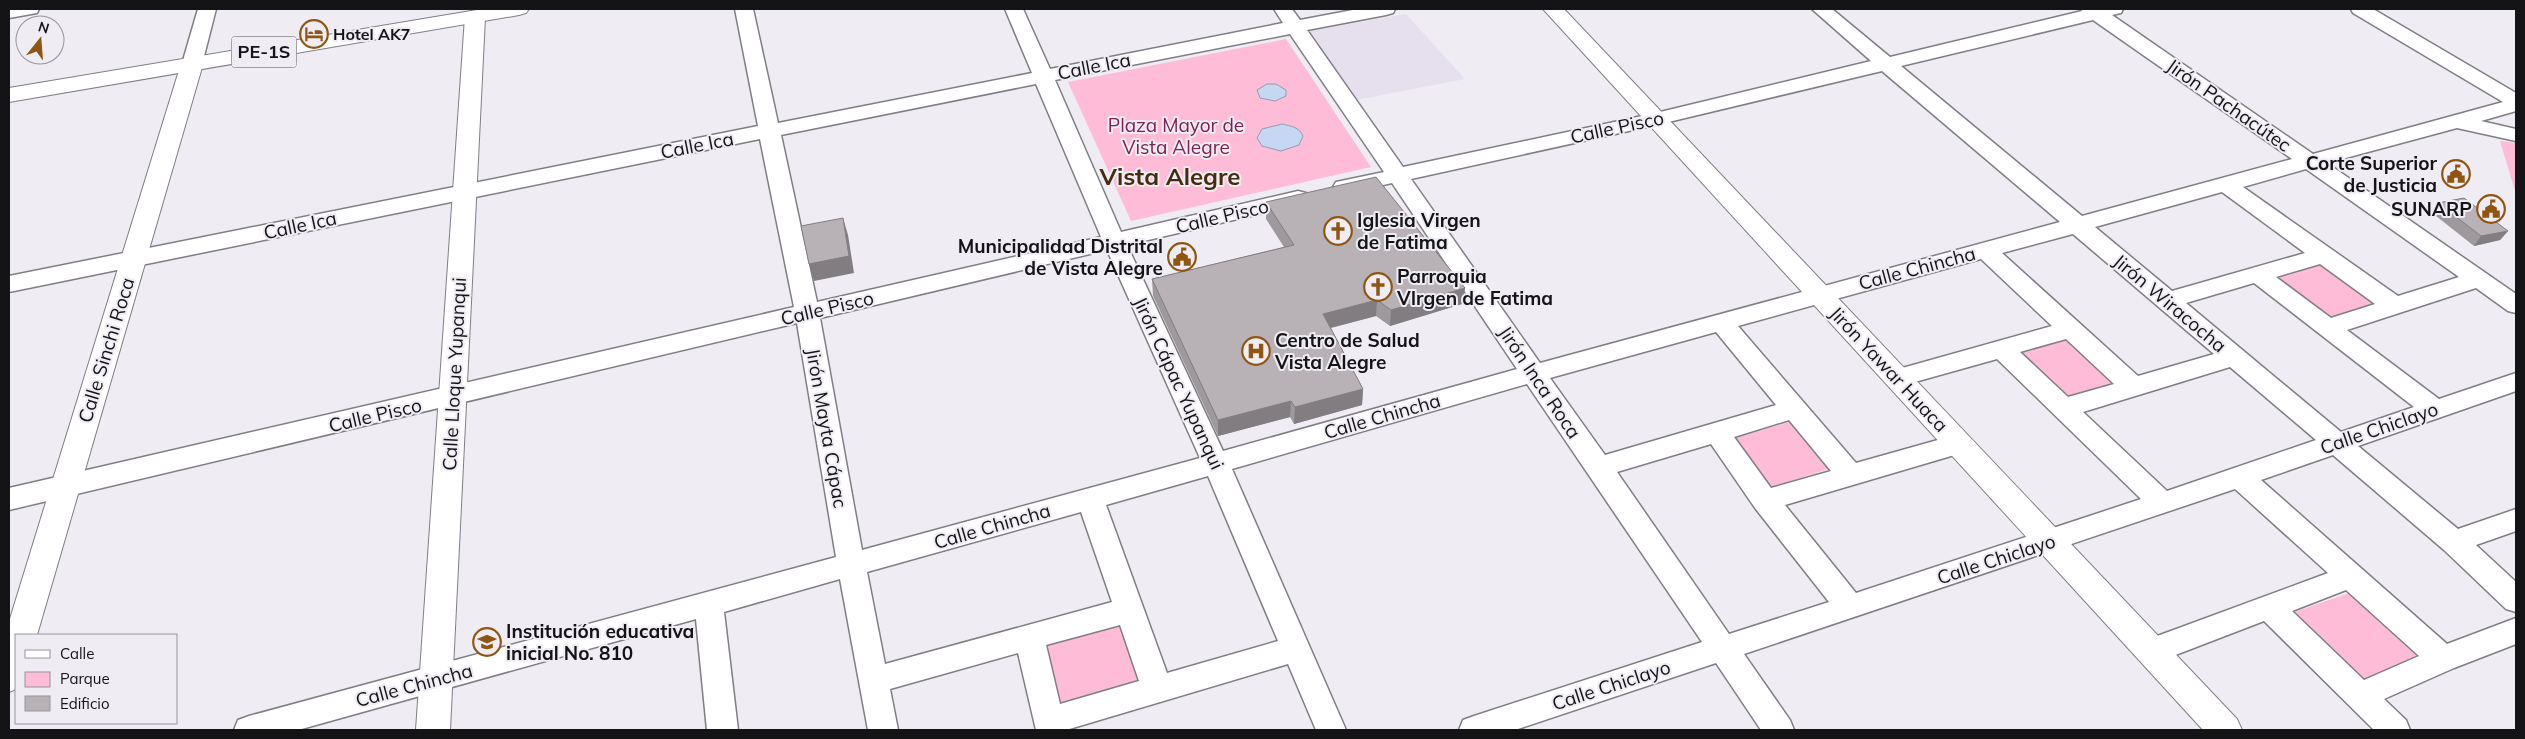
<svg xmlns="http://www.w3.org/2000/svg" width="2525" height="739" font-family="Mulish,sans-serif">
  <rect width="100%" height="100%" fill="#efecf4"/>
  <path fill="#e6e0ee" d="M1406,14L1465,79L1356,100L1309,31Z"/>
  <g fill="#febcd7">
    <path d="M1286,39L1371,167L1131,221L1068,82Z"/>
    <path d="M2500,141L2516,143V194L2515,191Z"/>
    <path d="M2323,261L2378,302L2325,319L2270,275Z"/>
    <path d="M2071,336L2121,383L2062,398L2013,353Z"/>
    <path d="M1789,422L1828,469L1770,488L1731,439Z"/>
    <path d="M2352,592L2421,657L2357,682L2286,615Z"/>
    <path d="M1122,619L1139,682L1061,707L1042,642Z"/>
  </g>
  <g fill="#c5d7f2" stroke="#909cb0">
    <path d="M1267,84H1276L1286,90V96L1275,101L1260,98L1257,90Z"/>
    <path d="M1282,124C1291,126 1299,127 1303,136L1299,145L1281,151L1262,146L1257,138L1262,129Z"/>
  </g>
  <g fill="none" stroke-linecap="round" stroke-linejoin="round">
    <defs>
      <g id="street">
        <path d="M9,9H39L37,13L9,18Z"/>
        <path d="M198,9H216L202,64L199,68H185L182,64Z"/>
        <path d="M735,9H753L778,123L1032,73L1005,9H1023L1050,69L1283,23L1274,9H1292L1300,20L1358,9H1395L1393,13L1386,15L1307,30L1403,167L1656,113L1871,61L1812,9H1832L1890,57L2082,11L2081,9H2123L2121,13L2112,15L2313,154L2503,102L2353,13L2351,9H2373L2516,93V111L2481,121L2516,129V141L2457,128L2327,163L2516,294V313L2508,311L2476,288L2347,330L2439,399L2516,373V391L2358,446L2458,529L2516,509V531L2476,545L2516,582V612L2506,609L2444,550L2333,455L2261,480L2447,644L2516,618V644L2454,668L2384,699L2406,720L2410,730H2374L2264,621L2152,664L2141,660L2137,651L2141,642L2328,573L2235,489L1744,654L1790,720L1794,730H1761L1716,663L1515,730H1459L1463,720L1474,716L1702,642L1527,384L1232,469L1346,730H1316L1288,664L1066,730H1036L1018,653L890,689L898,730H868L840,579L724,612L738,730H707L696,619L298,730H234L238,720L249,716L836,557L797,323L9,510V488L794,307L760,139L9,292V276L758,126ZM2093,20L2292,159L2082,216L1901,66ZM1290,34L1384,172L1336,182L1333,187L1336,192L1344,194L1392,183L1517,369L1223,451L1127,245L1298,205L1306,203L1309,198L1306,193L1298,191L1121,232L1055,80ZM1882,71L2060,222L1540,363L1411,179L1656,125ZM1036,84L1101,237L817,302L781,135ZM2306,169L2459,277L2398,296L2243,187ZM2222,192L2305,253L2172,291L2095,227ZM2073,234L2214,354L2138,376L2002,253ZM1107,250L1200,458L862,550L820,318ZM1981,259L2052,326L1888,372L1884,378L1888,384L1897,387L1997,359L2141,499L1856,593L1785,505L1968,451L1972,444L1968,437L1959,434L1856,463L1738,326ZM2320,264L2375,304L2331,318L2276,277ZM2254,283L2414,407L2341,432L2186,303ZM1716,332L1776,405L1605,455L1550,378ZM2066,339L2114,384L2068,397L2020,352ZM2230,367L2316,440L2167,491L2083,412ZM1789,420L1831,471L1771,488L1734,437ZM1711,444L1755,508L1829,602L1729,634L1617,472ZM1208,476L1278,641L1167,673L1106,505ZM1081,512L1112,602L885,664L867,572ZM2346,590L2419,656L2364,680L2292,611ZM1120,625L1139,681L1060,704L1046,645Z"/>
      </g>
      <g id="secondary">
        <path d="M1543,9H1564L2237,719L2242,730H2203Z"/>
        <path d="M475,11L482,13L485,17L450,730H416L465,17L468,13Z"/>
        <path d="M192,57L200,59L203,64L37,635H16V689L9,692V622L181,64L184,59Z"/>
      </g>
      <path id="highway" d="M483,9H529L526,13L519,15L9,102V88Z"/>
    </defs>
    <use href="#street" stroke="#807d84" stroke-width="3"/>
    <use href="#secondary" stroke="#807d84" stroke-width="2"/>
    <use href="#highway" stroke="#807d84" stroke-width="2"/>
    <use href="#street" fill="#fff" fill-rule="evenodd"/>
    <use href="#secondary" fill="#fff" fill-rule="evenodd"/>
    <use href="#highway" fill="#fff" fill-rule="evenodd"/>
  </g>
  <g fill="#9e999d">
    <path d="M1266,202L1465,288L1462,304L1390,326L1376,316L1331,328L1363,389L1362,405L1294,424L1290,417L1218,436L1153,296L1152,279L1284,247L1266,219Z"/>
    <path d="M2438,203L2508,231L2500,240L2474,246L2431,212Z"/>
  </g>
  <g fill="#817d80">
    <path d="M843,218L848,235L854,273L814,281L809,264Z"/>
    <path d="M2508,231L2500,240L2474,246L2481,236Z"/>
    <path d="M1465,288L1462,304L1390,326L1391,310Z"/>
    <path d="M1377,300L1376,316L1322,330L1323,314Z"/>
    <path d="M1363,389L1362,405L1294,424L1295,407Z"/>
    <path d="M1291,401L1290,417L1218,436V420Z"/>
  </g>
  <g fill="#b8b2b7" stroke="#817d80">
    <path d="M1376,177L1465,288L1391,310L1377,300L1323,314L1363,389L1295,407L1291,401L1218,420L1152,279L1294,245L1266,202Z"/>
    <path d="M2464,198L2508,231L2481,236L2438,203Z"/>
    <path d="M843,218L849,256L809,264L801,226Z"/>
  </g>
  <defs>
    <symbol id="hotel-ring" viewBox="-11 -11 22 22"><circle r="9.5" fill="#efecf4" stroke="#8f5511" stroke-width="1.5"/><path d="M-6-4.5h1.5V1H6V5H4.5V3h-9V5H-6ZM-4 0a1.8 1.8 0 1 1 3.6 0ZM.5 0V-2.5h3Q6-2.5 6 0Z" fill="#8f5511"/></symbol>
    <symbol id="civic-ring" viewBox="-11 -11 22 22"><circle r="9.5" fill="#efecf4" stroke="#8f5511" stroke-width="1.5"/><path d="M-.6-6.5H3V-4.5H.6V-3L4-1V1h2V6H-6V1h2V-1L-.6-3ZM-1.2 2.5V6h2.4V2.5Z" fill="#8f5511"/></symbol>
    <symbol id="church-ring" viewBox="-11 -11 22 22"><circle r="9.5" fill="#efecf4" stroke="#8f5511" stroke-width="1.5"/><path d="M-1.2-6h2.4v3.5h3.3v2.4h-3.3V6h-2.4V-.1h-3.3v-2.4h3.3Z" fill="#8f5511"/></symbol>
    <symbol id="hospital-ring" viewBox="-11 -11 22 22"><circle r="9.5" fill="#efecf4" stroke="#8f5511" stroke-width="1.5"/><path d="M-5-5h3v3.5h4V-5h3V5h-3V1.5h-4V5h-3Z" fill="#8f5511"/></symbol>
    <symbol id="school-ring" viewBox="-11 -11 22 22"><circle r="9.5" fill="#efecf4" stroke="#8f5511" stroke-width="1.5"/><path d="M0-5L7-2L0 1L-7-2ZM-4 1L0 2.5L4 1V4Q0 6-4 4Z" fill="#8f5511"/></symbol>
  </defs>
  <g fill-rule="evenodd">
    <use href="#hotel-ring" x="298" y="18" width="32" height="32"/>
    <use href="#civic-ring" x="2440" y="158" width="32" height="32"/>
    <use href="#civic-ring" x="2475" y="193" width="32" height="32"/>
    <use href="#church-ring" x="1322" y="215" width="32" height="32"/>
    <use href="#civic-ring" x="1166" y="241" width="32" height="32"/>
    <use href="#church-ring" x="1362" y="271" width="32" height="32"/>
    <use href="#hospital-ring" x="1240" y="335" width="32" height="32"/>
    <use href="#school-ring" x="471" y="626" width="32" height="32"/>
  </g>
  <g text-anchor="middle" stroke-width="4" stroke-linejoin="round" paint-order="stroke">
    <g font-size="16" font-weight="bold" fill="#141315" stroke="#efecf4" text-anchor="start">
      <text x="333" y="40">Hotel AK7</text>
    </g>
    <rect fill="#efecf4" stroke="#565458" stroke-width="1" x="231.5" y="36.5" width="65" height="31" rx="4"/>
    <g font-size="18" font-weight="bold" fill="#141315">
      <text x="264" y="58">PE-1S</text>
    </g>
    <g font-size="19" fill="#141315" stroke="#efecf4">
      <text transform="translate(1094 66) rotate(-11)" y="7">Calle Ica</text>
      <text transform="translate(2229 105) rotate(35)" y="7">Jirón Pachacútec</text>
      <text transform="translate(1617 127) rotate(-12)" y="7">Calle Pisco</text>
      <text transform="translate(697 145) rotate(-11)" y="7">Calle Ica</text>
      <text transform="translate(1222 216) rotate(-13)" y="7">Calle Pisco</text>
      <text transform="translate(300 225) rotate(-12)" y="7">Calle Ica</text>
      <text transform="translate(1917 268) rotate(-15)" y="7">Calle Chincha</text>
      <text transform="translate(2170 303) rotate(40)" y="7">Jirón Wiracocha</text>
      <text transform="translate(827 308) rotate(-13)" y="7">Calle Pisco</text>
      <text transform="translate(106 350) rotate(-73)" y="7">Calle Sinchi Roca</text>
      <text transform="translate(1889 369) rotate(47)" y="7">Jirón Yawar Huaca</text>
      <text transform="translate(454 374) rotate(-87)" y="7">Calle Lloque Yupanqui</text>
      <text transform="translate(1540 382) rotate(56)" y="7">Jirón Inca Roca</text>
      <text transform="translate(1179 383) rotate(65)" y="7">Jirón Cápac Yupanqui</text>
      <text transform="translate(375 415) rotate(-13)" y="7">Calle Pisco</text>
      <text transform="translate(1382 416) rotate(-16)" y="7">Calle Chincha</text>
      <text transform="translate(827 428) rotate(80)" y="7">Jirón Mayta Cápac</text>
      <text transform="translate(2379 428) rotate(-19)" y="7">Calle Chiclayo</text>
      <text transform="translate(992 526) rotate(-16)" y="7">Calle Chincha</text>
      <text transform="translate(1996 559) rotate(-18)" y="7">Calle Chiclayo</text>
      <text transform="translate(414 685) rotate(-15)" y="7">Calle Chincha</text>
      <text transform="translate(1611 685) rotate(-18)" y="7">Calle Chiclayo</text>
    </g>
    <g font-size="19" fill="#7d2051" stroke="#efecf4">
      <text x="1176" y="132">Plaza Mayor de<tspan x="1176" dy="22">Vista Alegre</tspan></text>
    </g>
    <g font-size="19" font-weight="bold" fill="#141315" stroke="#efecf4" text-anchor="start">
      <text x="2437" y="170" text-anchor="end">Corte Superior<tspan x="2437" dy="22">de Justicia</tspan></text>
      <text x="2472" y="216" text-anchor="end">SUNARP</text>
      <text x="1357" y="227">Iglesia Virgen<tspan x="1357" dy="22">de Fatima</tspan></text>
      <text x="1163" y="253" text-anchor="end">Municipalidad Distrital<tspan x="1163" dy="22">de Vista Alegre</tspan></text>
      <text x="1397" y="283">Parroquia<tspan x="1397" dy="22">VIrgen de Fatima</tspan></text>
      <text x="1275" y="347">Centro de Salud<tspan x="1275" dy="22">Vista Alegre</tspan></text>
      <text x="506" y="638">Institución educativa<tspan x="506" dy="22">inicial No. 810</tspan></text>
    </g>
    <g font-size="24" font-weight="bold" fill="#472b0d" stroke="#efecf4">
      <text x="1170" y="185">Vista Alegre</text>
    </g>
  </g>
  <rect width="2525" height="739" fill="none" stroke="#141315" stroke-width="20"/>
  <rect x="15" y="634" width="162" height="90" fill="#efecf4" stroke="#97959b"/>
  <rect x="25" y="650" width="25" height="8" fill="#ffffff" stroke="#97959b"/>
  <text x="60" y="659" font-size="15" fill="#141315">Calle</text>
  <rect x="25" y="672" width="25" height="15" fill="#febcd7" stroke="#97959b"/>
  <text x="60" y="684" font-size="15" fill="#141315">Parque</text>
  <rect x="25" y="696" width="25" height="15" fill="#b8b2b7" stroke="#97959b"/>
  <text x="60" y="709" font-size="15" fill="#141315">Edificio</text>
  <g transform="translate(40 40) rotate(17)"><circle r="24" fill="#efecf4" stroke="#97959b"/>
  <path d="M0-4L9 19L0 12L-9 19Z" fill="#8f5511"/>
  <text y="-8" font-size="14" font-weight="bold" text-anchor="middle" fill="#141315">N</text>
  </g>
</svg>
